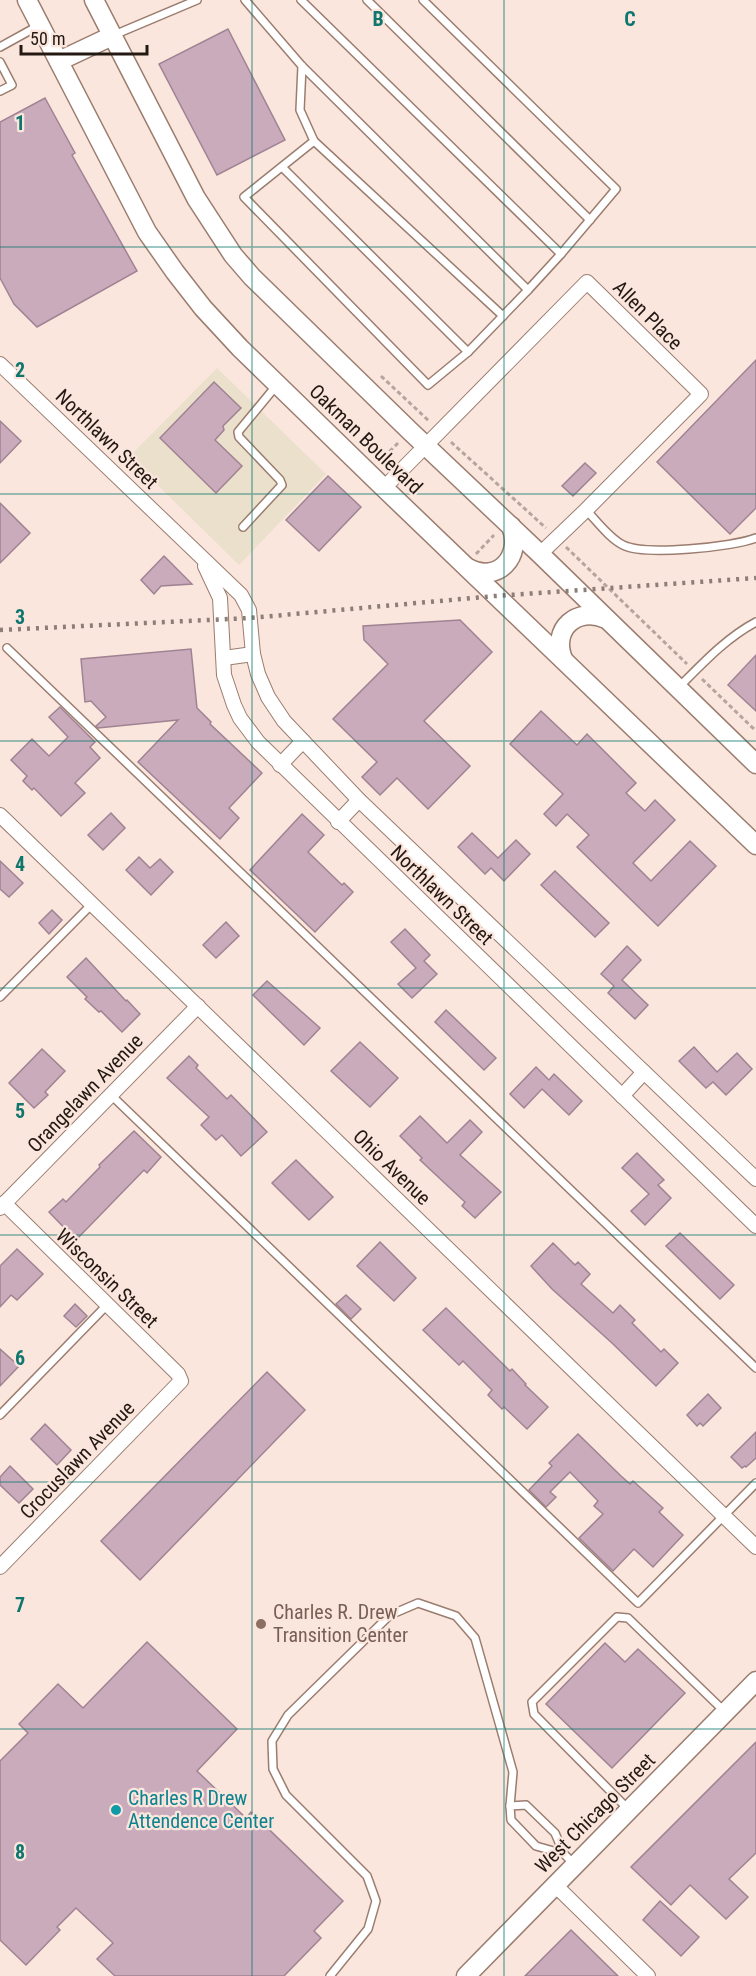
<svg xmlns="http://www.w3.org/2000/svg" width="756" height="1976" font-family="'Roboto Condensed',sans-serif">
  <rect width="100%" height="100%" fill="#fae6dd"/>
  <path fill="#eae0cb" d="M217,368L326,474L239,565L129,457Z"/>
  <g fill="#caabbc" stroke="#a08393" stroke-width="1.5">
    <path d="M228,29L285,140L217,175L159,64Z"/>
    <path d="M45,98L75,153L72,155L137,271L37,327L14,304L0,278V122Z"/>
    <path d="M756,360V508L730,534L657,462Z"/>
    <path d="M214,382L241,408L223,426L224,430L215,440L242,466L216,493L160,438Z"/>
    <path d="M0,421L21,441L0,463Z"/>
    <path d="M585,463L596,473L573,496L562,486Z"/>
    <path d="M328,476L361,507L319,551L286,520Z"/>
    <path d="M0,503L30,533L0,563Z"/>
    <path d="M164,556L192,584L161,586L154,594L141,580Z"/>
    <path d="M460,620L492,652L424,721L470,766L428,809L397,778L380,795L362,777L377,762L333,719L388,664L364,640L363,626Z"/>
    <path d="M191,649L197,708L211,722L210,724L262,773L229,808L239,818L220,839L138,762L178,720L98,728L96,726L106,717L91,701L85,702L81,659Z"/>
    <path d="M756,655V711L728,685Z"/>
    <path d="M60,707L95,742L90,747L100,758L75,783L85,793L61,816L34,788L32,790L23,781L27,776L11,760L32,739L49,756L68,737L49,717Z"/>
    <path d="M541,711L577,745L587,734L636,783L626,793L645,811L655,800L675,820L633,863L651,881L690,841L716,866L658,926L577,847L589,835L567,814L556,826L544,814L563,794L510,744Z"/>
    <path d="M111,813L125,828L103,850L88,835Z"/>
    <path d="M302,814L324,835L308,852L342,885L344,883L353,892L315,932L250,870Z"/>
    <path d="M472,833L498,858L516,840L530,854L504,881L491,868L485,874L458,847Z"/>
    <path d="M139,857L150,868L160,859L173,872L151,895L126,870Z"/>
    <path d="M0,861L23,883L9,897L0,889Z"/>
    <path d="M555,871L609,923L595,937L541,885Z"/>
    <path d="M52,910L62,920L49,934L39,923Z"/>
    <path d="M226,922L239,936L216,958L203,945Z"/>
    <path d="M405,929L430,955L424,961L437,974L412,998L398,984L416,968L391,942Z"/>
    <path d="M627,946L641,960L622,980L648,1005L635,1019L608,993L614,986L601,974Z"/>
    <path d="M86,958L126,1001L127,1000L140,1014L122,1032L101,1011L99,1012L85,999L87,997L67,977Z"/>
    <path d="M267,981L320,1028L304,1045L253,995Z"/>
    <path d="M446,1010L496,1058L484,1070L435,1022Z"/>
    <path d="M360,1042L398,1078L370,1107L331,1071Z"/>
    <path d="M694,1047L717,1072L737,1053L752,1069L726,1095L713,1082L706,1088L679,1061Z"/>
    <path d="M42,1049L65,1071L45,1092L48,1095L34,1108L9,1083Z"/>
    <path d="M189,1056L198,1065L196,1068L227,1099L231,1095L267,1132L241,1156L222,1135L216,1140L201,1125L209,1117L167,1078Z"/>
    <path d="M536,1067L549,1080L554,1074L582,1101L569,1115L542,1089L524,1108L510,1094Z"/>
    <path d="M420,1116L447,1143L470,1120L482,1132L460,1155L501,1192L475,1218L462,1206L465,1202L420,1160L422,1158L400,1136Z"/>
    <path d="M134,1131L161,1157L147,1173L144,1170L76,1240L49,1212L63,1199L66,1202L100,1167L99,1165Z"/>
    <path d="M637,1153L664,1180L658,1185L671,1198L645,1225L631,1211L649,1194L622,1168Z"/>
    <path d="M296,1160L333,1197L309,1220L272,1183Z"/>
    <path d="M680,1233L734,1285L720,1299L666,1246Z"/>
    <path d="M380,1242L416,1278L394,1301L357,1266Z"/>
    <path d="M553,1243L575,1265L578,1262L590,1274L581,1284L613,1313L620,1305L635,1320L632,1323L661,1352L664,1349L678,1363L656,1386L612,1343L552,1289L531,1266Z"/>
    <path d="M17,1249L43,1274L17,1300L11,1295L0,1307V1266Z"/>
    <path d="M346,1295L361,1309L351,1319L336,1304Z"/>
    <path d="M75,1304L87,1316L76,1327L64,1316Z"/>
    <path d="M446,1308L510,1371L512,1369L526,1384L525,1385L548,1407L527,1429L504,1407L502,1409L488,1395L492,1390L463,1361L459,1365L423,1330Z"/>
    <path d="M0,1349L19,1366L0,1386Z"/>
    <path d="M267,1372L305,1410L140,1580L101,1541Z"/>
    <path d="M708,1394L721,1408L703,1426L700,1423L697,1426L687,1415Z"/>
    <path d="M45,1424L71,1450L57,1465L31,1439Z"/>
    <path d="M756,1432V1458L746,1467L745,1466L742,1468L731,1457Z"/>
    <path d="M578,1434L621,1476L630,1484L633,1481L663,1508L659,1512L683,1535L653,1567L634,1549L613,1571L579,1538L603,1514L594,1506L598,1501L570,1472L550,1492L556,1497L546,1507L529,1490L552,1466L549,1463Z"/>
    <path d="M10,1466L33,1489L19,1503L0,1485V1477Z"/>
    <path d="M147,1642L237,1729L197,1771L246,1818L251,1812L343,1901L314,1931L321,1938L284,1976H115L97,1959L113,1943L76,1908L57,1927L60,1930L26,1965L0,1940V1761L28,1733L19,1724L58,1684L83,1708Z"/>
    <path d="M605,1643L625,1662L638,1649L685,1693L612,1768L546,1704Z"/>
    <path d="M756,1742V1853L729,1879L748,1897L726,1919L690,1885L671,1905L631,1867Z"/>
    <path d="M660,1901L699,1937L681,1956L643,1920Z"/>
    <path d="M571,1930L618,1976H525Z"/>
  </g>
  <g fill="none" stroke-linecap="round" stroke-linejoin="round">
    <defs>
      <g id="lane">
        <path d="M245,0L302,66L528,290"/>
        <path d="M301,0L561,254"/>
        <path d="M367,0L590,220"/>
        <path d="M114,35L197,0"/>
        <path d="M0,47L38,26"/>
        <path d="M0,62L12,85L0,91"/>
        <path d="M302,66L300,110L314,141L244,197L428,385L468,352L528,290L561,254L616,189L423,0"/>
        <path d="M314,141L503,316"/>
        <path d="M282,167L468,352"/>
        <path d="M586,510C597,521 609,538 623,545C644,556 734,547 756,538"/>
        <path d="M243,527L282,485L280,480L239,437L238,432L276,386"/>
        <path d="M7,648L756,1368"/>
        <path d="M679,687C703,663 726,638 756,622"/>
        <path d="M0,997L92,904"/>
        <path d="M111,1095L638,1603L756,1483"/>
        <path d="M0,1415L107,1305"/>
        <path d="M629,1810L534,1714L532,1702L617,1617L628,1618L725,1712"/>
        <path d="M564,1854L536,1846L511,1820L510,1806L526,1805L555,1833L564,1854L575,1865"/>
        <path d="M330,1976L368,1929L376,1901L367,1876L286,1795L273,1769L272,1741L288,1715L390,1615L418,1603L456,1616L475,1638L513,1772L510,1806"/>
      </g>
      <g id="street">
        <path d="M0,364L241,595L249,610L253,654L258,674L268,697L284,721L359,800L756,1179"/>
        <path d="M384,488L587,282L701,394L586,510L540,554"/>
        <path d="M205,566L220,598L224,675L234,705L240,718L258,742L756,1226"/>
        <path d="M224,658L253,654"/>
        <path d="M280,765L303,741"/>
        <path d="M0,815L756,1547"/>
        <path d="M338,822L359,800"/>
        <path d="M622,1096L644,1072"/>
        <path d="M0,1208L198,1006"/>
        <path d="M0,1567L181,1381L178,1374L4,1203"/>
        <path d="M555,1885L648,1976"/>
      </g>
      <g id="secondary">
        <path d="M27,0L147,232L175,272L203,308L240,348L384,488L756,845"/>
        <path d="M94,0L196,198L233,255L252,277L410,431L540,554L756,764"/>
        <path d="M59,61L112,36"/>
        <path d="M468,568C498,584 523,556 511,526"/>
        <path d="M563,659C551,629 577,606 606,619"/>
        <path d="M466,1976L756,1681"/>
      </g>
    </defs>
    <use href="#lane" stroke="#9b7d6f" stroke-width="10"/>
    <use href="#street" stroke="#9b7d6f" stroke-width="16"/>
    <use href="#secondary" stroke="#9b7d6f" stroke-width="21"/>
    <g stroke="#b6a59d" stroke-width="3" stroke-dasharray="4.5 3" stroke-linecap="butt">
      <path d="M381,376L429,421"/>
      <path d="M451,442L546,528"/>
      <path d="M379,462L398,443"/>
      <path d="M566,547L687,664"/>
      <path d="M476,554L494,535"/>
      <path d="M702,679L756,731"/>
    </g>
    <use href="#lane" stroke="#fff" stroke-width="7"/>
    <use href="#street" stroke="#fff" stroke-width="14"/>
    <use href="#secondary" stroke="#fff" stroke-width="18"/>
    <path stroke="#8c7d76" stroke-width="4.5" stroke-dasharray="3 6" stroke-linecap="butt" d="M0,630L250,618L495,596L756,578"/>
  </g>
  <path fill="none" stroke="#0f766e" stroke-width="1.5" stroke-opacity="0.55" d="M252,0V1976M504,0V1976M0,247H756M0,494H756M0,741H756M0,988H756M0,1235H756M0,1482H756M0,1729H756"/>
  <circle fill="#8d6e63" stroke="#fae6dd" stroke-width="2" cx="261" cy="1624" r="6"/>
  <circle fill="#0f9aa8" stroke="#fae6dd" stroke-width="2" cx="116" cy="1810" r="6"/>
  <g text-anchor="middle" stroke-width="4.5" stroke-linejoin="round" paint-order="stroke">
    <g font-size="20" fill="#231812" stroke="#fae6dd">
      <text transform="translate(648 315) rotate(45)" y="7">Allen Place</text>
      <text transform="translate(107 439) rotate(44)" y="7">Northlawn Street</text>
      <text transform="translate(366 439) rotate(44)" y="7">Oakman Boulevard</text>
      <text transform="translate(442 895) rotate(44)" y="7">Northlawn Street</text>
      <text transform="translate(85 1093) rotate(-46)" y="7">Orangelawn Avenue</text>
      <text transform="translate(392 1167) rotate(44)" y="7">Ohio Avenue</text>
      <text transform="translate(107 1278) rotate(44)" y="7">Wisconsin Street</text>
      <text transform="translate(77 1460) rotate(-46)" y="7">Crocuslawn Avenue</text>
      <text transform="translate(595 1813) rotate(-45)" y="7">West Chicago Street</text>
    </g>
    <g font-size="20" fill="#785e54" stroke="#fae6dd" text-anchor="start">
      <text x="273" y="1619">Charles R. Drew<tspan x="273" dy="23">Transition Center</tspan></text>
    </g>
    <g font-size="20" fill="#0d838f" stroke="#fae6dd" text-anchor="start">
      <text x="128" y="1805">Charles R Drew<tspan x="128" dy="23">Attendence Center</tspan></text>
    </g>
  </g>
  <g font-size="20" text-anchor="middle" font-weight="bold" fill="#0f766e" stroke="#fae6dd" stroke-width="4.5" stroke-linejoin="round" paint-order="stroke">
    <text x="378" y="26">B</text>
    <text x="630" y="26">C</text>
    <text x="20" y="130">1</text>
    <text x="20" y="377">2</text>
    <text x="20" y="624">3</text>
    <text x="20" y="871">4</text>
    <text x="20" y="1118">5</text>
    <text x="20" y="1365">6</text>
    <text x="20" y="1612">7</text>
    <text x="20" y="1859">8</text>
  </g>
  <path d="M21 45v9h126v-9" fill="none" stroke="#231812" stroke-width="3"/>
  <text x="30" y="45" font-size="18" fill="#231812" stroke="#fae6dd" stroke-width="4.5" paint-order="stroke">50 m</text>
</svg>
